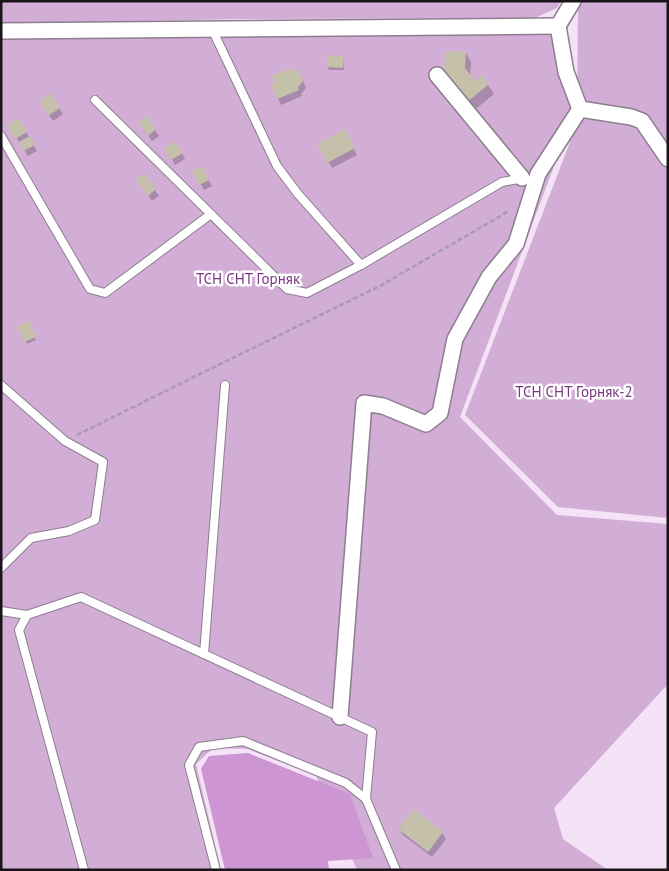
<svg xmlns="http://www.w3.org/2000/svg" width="669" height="871" font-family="'PT Sans',sans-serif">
  <rect width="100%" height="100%" fill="#f4e3f6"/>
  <g fill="#d2add6">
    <path d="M1,1H561L557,8L535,18L241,19L1,24Z"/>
    <path d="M578,1H668V518L558,507L465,415L577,124Z"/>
    <path d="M1,32L553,34L572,108L553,169L460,417L557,515L668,524V684L554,808L563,839L608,870H357L316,776L248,749L213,748L196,764L221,870H1Z"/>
  </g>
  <path fill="#cd95d3" d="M248,753L350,794L373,858L328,861L329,870H225L201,769L209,756Z"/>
  <g fill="#0003">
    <path d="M447,52L466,53L471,62L470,77L474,82L482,76L494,94L472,112Z"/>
    <path d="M343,57L344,70H329L328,67Z"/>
    <path d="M301,76L306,88L301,94L302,96L281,105L273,87Z"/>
    <path d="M51,95L63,114L53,121L40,101Z"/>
    <path d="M147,118L159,136L152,141L143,129Z"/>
    <path d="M19,120L37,151L28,156L9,126Z"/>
    <path d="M344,130L357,155L332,168L318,144Z"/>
    <path d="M176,142L185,159L175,165L166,148Z"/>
    <path d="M202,168L212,186L204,190L194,172Z"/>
    <path d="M144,175L159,196L152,201L141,185Z"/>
    <path d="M28,323L36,340L27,344L19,327Z"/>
    <path d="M414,811L442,833L446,839L432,857L403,835L399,829Z"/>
  </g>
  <g fill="#c4c0aa">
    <path d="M445,51L466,52L465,68L475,81L482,75L489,84L466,103L444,76Z"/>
    <path d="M327,55L343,56V68L327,67Z"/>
    <path d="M291,68L292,71L298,69L303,81L298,87L299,90L277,99L271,86L275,84L272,76Z"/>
    <path d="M51,93L60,108L48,116L39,101Z"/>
    <path d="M147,116L156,129L148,136L138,122Z"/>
    <path d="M19,118L27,132L15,139L7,125Z"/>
    <path d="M345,129L355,148L327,163L317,144Z"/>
    <path d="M30,136L35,145L23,151L19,142Z"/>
    <path d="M176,141L183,153L171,160L164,148Z"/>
    <path d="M202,166L209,180L199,185L192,171Z"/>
    <path d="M144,173L156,189L148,196L136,179Z"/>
    <path d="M29,321L36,337L24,342L17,326Z"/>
    <path d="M414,809L443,832L428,852L398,829Z"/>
  </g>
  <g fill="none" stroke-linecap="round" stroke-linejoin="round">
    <defs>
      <g id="lane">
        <path d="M212,29L277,166L298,194L361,265L502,182L524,178"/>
        <path d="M95,100L287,289L307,293L361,265"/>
        <path d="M1,136L90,289L105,293L211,214"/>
        <path d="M1,385L65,441L103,462L95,520L69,531L31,538L1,568"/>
        <path d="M1,611L27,615L81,597L372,732L366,799L396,870"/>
        <path d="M27,615L19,630L84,870"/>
        <path d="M204,654L225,385"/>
        <path d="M216,870L189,765L199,747L243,741L346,783L366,799"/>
      </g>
      <g id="street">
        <path d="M573,1L558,26L566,72L580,109L631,117L642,121L668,159"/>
        <path d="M1,31L558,26"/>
        <path d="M437,75L522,178"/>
        <path d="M340,717L364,403L383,406L426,424L440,413L455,339L489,277L516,244L538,174L580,109"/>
      </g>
    </defs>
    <use href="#lane" stroke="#8d7e8f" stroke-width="10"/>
    <use href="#street" stroke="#8d7e8f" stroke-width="18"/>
    <path stroke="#a99caa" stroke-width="2.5" stroke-dasharray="5 2.5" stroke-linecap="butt" d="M77,435L210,369L380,286L509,211"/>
    <use href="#lane" stroke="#fff" stroke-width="8"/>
    <use href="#street" stroke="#fff" stroke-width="15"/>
  </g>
  <g text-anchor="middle" stroke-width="5" stroke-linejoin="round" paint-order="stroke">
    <g font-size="15" fill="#793681" stroke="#fff">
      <text x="248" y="284">ТСН СНТ Горняк</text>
      <text x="574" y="397">ТСН СНТ Горняк-2</text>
    </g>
  </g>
  <rect width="669" height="871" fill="none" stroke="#1a141a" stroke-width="5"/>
</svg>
